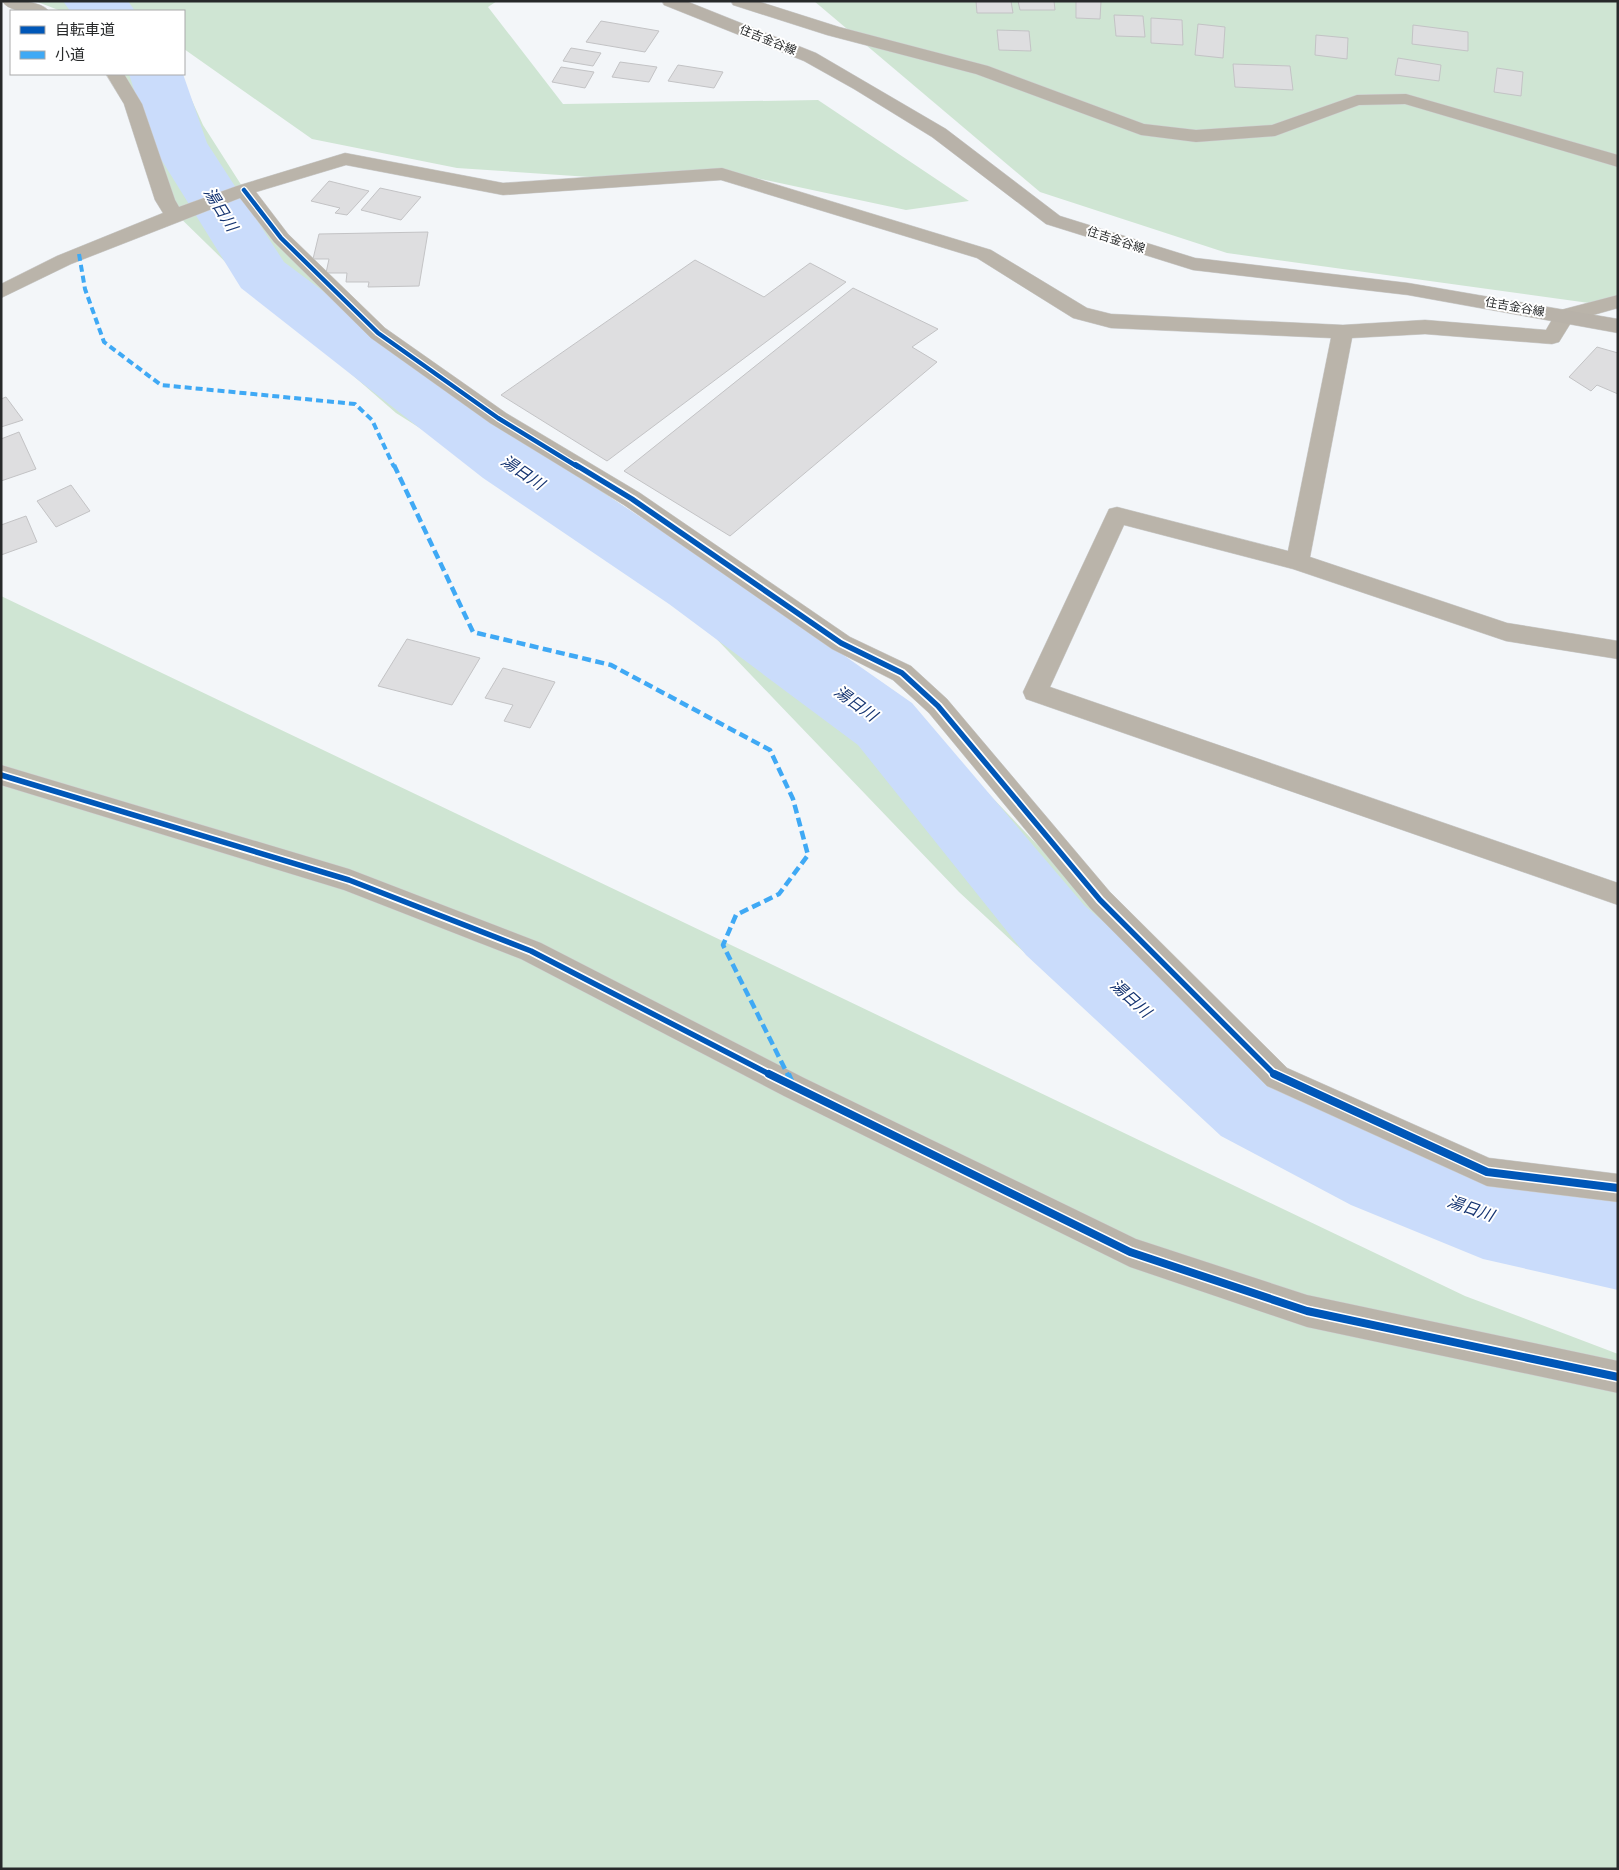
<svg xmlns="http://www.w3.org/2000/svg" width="1619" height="1870" font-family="'Noto Serif','Noto Sans JP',serif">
  <rect width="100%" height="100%" fill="#f3f6f9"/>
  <g fill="#cfe5d3">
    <path d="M35,1H105L118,11H61Z"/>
    <path d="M115,1H497L488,7L563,104L818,100L969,201L906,210L723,171L634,180L457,168L312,139L184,49V11H129Z"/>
    <path d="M814,1H1618V307L1227,253L1040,192Z"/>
    <path d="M118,74H180L203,125L247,194L355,311L479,405L898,699L1270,1088L1486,1186L1618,1201V1271L1511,1257L1189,1105L959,892L659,579L396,413L249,285L168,206L139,120Z"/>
    <path d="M1,596L1465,1296L1618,1354V1869H1Z"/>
  </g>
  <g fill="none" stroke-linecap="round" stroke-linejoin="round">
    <g fill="#cadcfb" fill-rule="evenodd">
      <path d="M63,1H128L135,11H70Z"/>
      <path d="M129,74H183L207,143L284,262L531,446L719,568L912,703L1084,905L1283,1078L1414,1145L1483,1171L1618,1200V1290L1483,1259L1351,1205L1221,1136L1026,955L858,745L669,604L483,478L241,288L151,143Z"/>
    </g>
  </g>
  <g fill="#dedee0" stroke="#c3c3c5">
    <path d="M976,1H1011L1013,13H977Z"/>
    <path d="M1018,1H1054L1055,10H1020Z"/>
    <path d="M1076,1H1101L1100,19L1076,18Z"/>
    <path d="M1114,15L1143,16L1145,37L1116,36Z"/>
    <path d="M1151,18L1182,20L1183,45L1151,43Z"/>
    <path d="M601,21L659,31L645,52L586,42Z"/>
    <path d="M1198,24L1225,27L1223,58L1195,55Z"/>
    <path d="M1413,25L1468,32V51L1412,44Z"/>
    <path d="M997,30L1029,31L1031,51L999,50Z"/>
    <path d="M1316,35L1348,38L1347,59L1315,55Z"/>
    <path d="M571,48L601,53L593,66L563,61Z"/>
    <path d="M1398,58L1441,65L1439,81L1395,75Z"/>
    <path d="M620,62L657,67L649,82L612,77Z"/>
    <path d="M1233,64L1290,66L1293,90L1235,87Z"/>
    <path d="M678,65L723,72L714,88L668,81Z"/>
    <path d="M561,67L594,72L585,88L552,82Z"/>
    <path d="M1497,68L1523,72L1521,96L1494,92Z"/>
    <path d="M329,181L369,191L347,215L335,213L340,208L311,201Z"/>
    <path d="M380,188L421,197L401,220L361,210Z"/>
    <path d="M428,232L419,286L368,287L369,282H346L347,273H326L329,259H313L319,234Z"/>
    <path d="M695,260L764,297L810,263L846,282L607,461L501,395Z"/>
    <path d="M853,288L938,329L912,347L937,362L730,536L624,471Z"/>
    <path d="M1597,347L1618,353V394L1597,385L1591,391L1569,377Z"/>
    <path d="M6,397L23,420L1,427V399Z"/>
    <path d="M19,432L36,469L1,481V439Z"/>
    <path d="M71,485L90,511L56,527L37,501Z"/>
    <path d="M26,516L37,542L1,555V525Z"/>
    <path d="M407,639L480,658L452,705L378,686Z"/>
    <path d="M503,668L555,682L530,728L504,721L513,705L485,698Z"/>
  </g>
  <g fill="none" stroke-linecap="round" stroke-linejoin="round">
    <defs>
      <g id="minor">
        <path d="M2,1C15,1 40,0 49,11C35,12 10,14 2,1Z"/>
        <path d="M731,1H757L839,27L988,66L1144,124L1196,130L1272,125L1357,95L1406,94L1618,155V167L1405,104L1359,105L1275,136L1196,142L1141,135L976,74L827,35L733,5Z"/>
        <path d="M106,74H124L142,104L175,200L179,207L237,186L345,153L503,183L722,168L991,250L1087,308L1111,314L1343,325L1425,320L1546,330L1557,311L1618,295V308L1572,321L1559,342L1552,344L1425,334L1352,338L1310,557L1507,623L1618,641V659L1506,641L1293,569L1124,525L1050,687L1618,883V905L1026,699L1023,692L1109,509L1117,507L1288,551L1331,338L1111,328L1073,318L977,258L721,180L503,195L346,165L256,192L288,234L385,328L506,413L640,493L850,637L911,666L947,699L1110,892L1287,1068L1489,1158L1618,1174V1202L1487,1186L1267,1086L1090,908L929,713L893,680L832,649L624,505L490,423L371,338L274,242L240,198L71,264L1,298V284L57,256L163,213L155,200L124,104Z"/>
      </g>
      <path id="tertiary" d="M1,765L349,869L541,943L804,1078L1136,1239L1307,1295L1618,1361V1393L1307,1327L1130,1267L784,1096L521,959L344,890L1,785Z"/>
      <path id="secondary" d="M662,1H686L816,53L946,129L1060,216L1195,258L1408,283L1618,319V333L1408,295L1193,270L1046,224L932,137L854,89L804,61L664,5Z"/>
    </defs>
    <use href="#minor" stroke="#cfd1d3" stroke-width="1"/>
    <use href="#tertiary" stroke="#cfd1d3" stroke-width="1"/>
    <use href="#secondary" stroke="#cfd1d3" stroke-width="1"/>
    <use href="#minor" fill="#bab4aa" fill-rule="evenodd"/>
    <use href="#tertiary" fill="#bab4aa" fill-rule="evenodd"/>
    <use href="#secondary" fill="#b8b2a9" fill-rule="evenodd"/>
    <path stroke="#3fa9f5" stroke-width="4" stroke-dasharray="7 4" stroke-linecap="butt" d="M79,254L85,289L104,342L161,385L355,404L372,420L394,467"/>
    <path stroke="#3fa9f5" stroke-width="4.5" stroke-dasharray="9 4.5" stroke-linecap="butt" d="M394,465L473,632L611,665L770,750L793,799L808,855L779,894L736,915L723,945L788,1075"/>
    <path stroke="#3fa9f5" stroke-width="6" stroke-dasharray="12 6" stroke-linecap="butt" d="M788,1074L793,1085"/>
    <defs>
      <path id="cycleway-far2" d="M244,190L281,238L378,333L498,418L578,467"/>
      <g id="cycleway-far1">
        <path d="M576,465L632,499L841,643L902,673L938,706L1100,900L1275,1075"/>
        <path d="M1,775L349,880L531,951L771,1075"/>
      </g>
      <g id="cycleway">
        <path d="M769,1074L1130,1252L1307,1311L1618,1377"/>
        <path d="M1274,1074L1487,1172L1618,1188"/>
      </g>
    </defs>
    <use href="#cycleway-far2" stroke="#fff" stroke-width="7"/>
    <use href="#cycleway-far1" stroke="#fff" stroke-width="9"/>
    <use href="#cycleway" stroke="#fff" stroke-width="11"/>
    <use href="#cycleway-far2" stroke="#0057b8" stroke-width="4.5"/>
    <use href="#cycleway-far1" stroke="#0057b8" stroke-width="5.5"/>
    <use href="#cycleway" stroke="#0057b8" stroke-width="8"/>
  </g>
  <g text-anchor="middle" stroke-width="4" stroke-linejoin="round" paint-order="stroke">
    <g font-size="12" fill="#27292a" stroke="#fff">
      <text transform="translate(768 40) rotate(22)" y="4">住吉金谷線</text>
      <text transform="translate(1116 240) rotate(18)" y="4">住吉金谷線</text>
      <text transform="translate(1515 307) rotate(10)" y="4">住吉金谷線</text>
    </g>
    <g font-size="16" font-style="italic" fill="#153471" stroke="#fff">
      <text transform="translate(221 209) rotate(58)" y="6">湯日川</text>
      <text transform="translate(523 472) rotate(34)" y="6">湯日川</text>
      <text transform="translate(856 703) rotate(36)" y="6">湯日川</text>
      <text transform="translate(1131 998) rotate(42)" y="6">湯日川</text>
      <text transform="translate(1471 1208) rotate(19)" y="6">湯日川</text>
    </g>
  </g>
  <rect width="1619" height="1870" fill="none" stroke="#27292a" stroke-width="5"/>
  <rect x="10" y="10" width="175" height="65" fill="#ffffff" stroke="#a9a9aa"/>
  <rect x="20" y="26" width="25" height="8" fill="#0057b8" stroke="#a9a9aa"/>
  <text x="55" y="35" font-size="15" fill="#27292a">自転車道</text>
  <rect x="20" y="51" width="25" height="8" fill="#3fa9f5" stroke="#a9a9aa"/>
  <text x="55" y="60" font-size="15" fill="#27292a">小道</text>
</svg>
